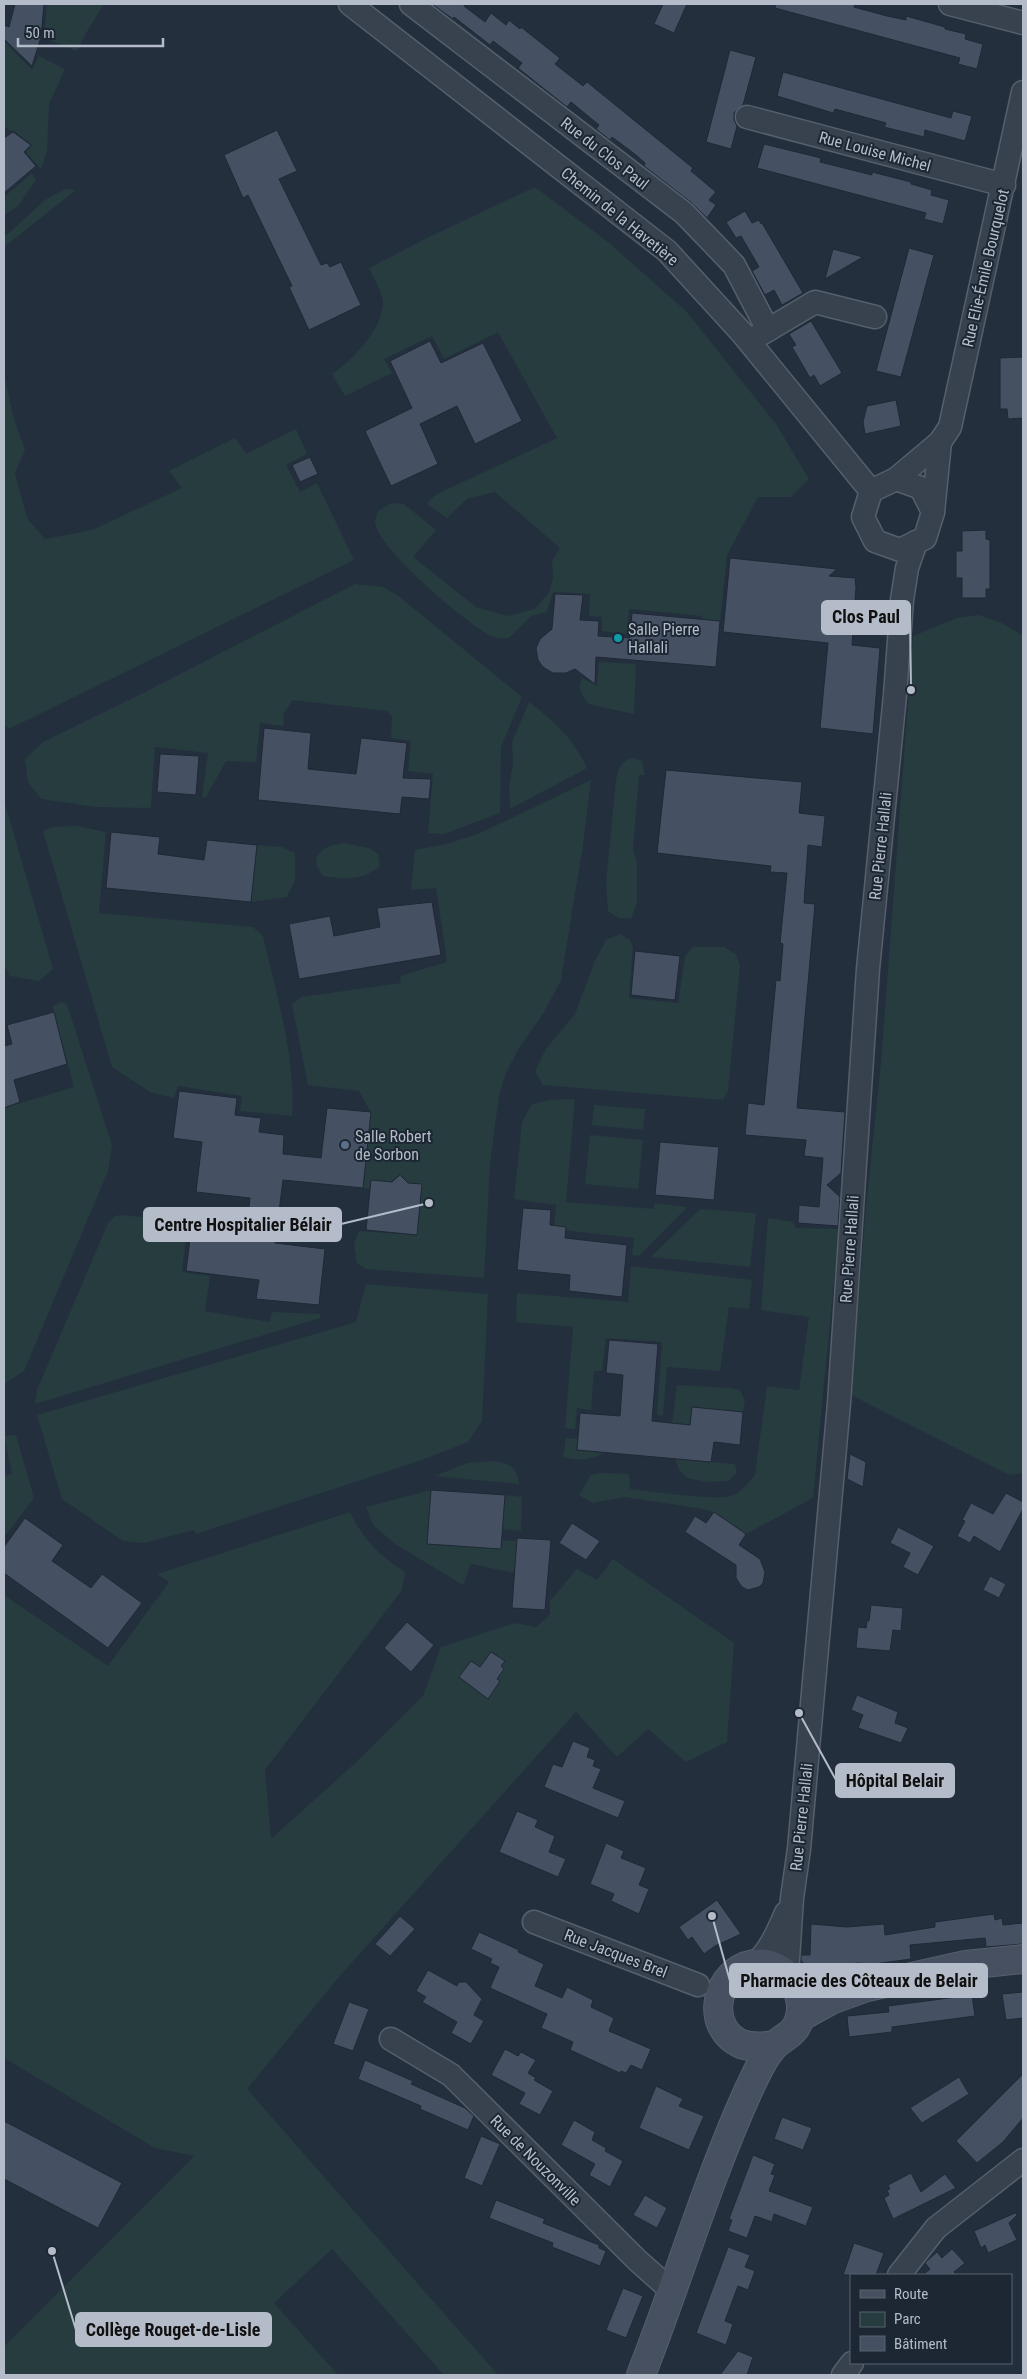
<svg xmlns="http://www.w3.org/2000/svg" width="1027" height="2379" font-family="'Roboto Condensed',sans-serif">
  <rect width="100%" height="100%" fill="#242f3e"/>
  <g fill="#263c3f">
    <path d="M47,4H104L86,33L77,51L44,38Z"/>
    <path d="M4,41L32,70L39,56L65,69L49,104L47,151L41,169L26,152L32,145L13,130L10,131L4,125Z"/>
    <path d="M32,173L36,180L19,205L4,216V197Z"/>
    <path d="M535,187L608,242L687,312L776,424L809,479L791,497H758L727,555L719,632L701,630L702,616L629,609L627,634L602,631V617L589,616L590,594L553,592L547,612L531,616L509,638C504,638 495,639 491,636C466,623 376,548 375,521C375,518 378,513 379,510L392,503L404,504L436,530L413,557L476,607L508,616L535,609L549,592L553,578L552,561L560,548L495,492L467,499L447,518L427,504L435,495L557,438L498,332L444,359L432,336L384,359L392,373L345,396L332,374C352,361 382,329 383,304C384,294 373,278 369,268L431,236Z"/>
    <path d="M65,189L76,190L4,247V236L11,231L45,200Z"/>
    <path d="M4,372L13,416L25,450L15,473L27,518L45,539L92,530L182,488L169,471L235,438L246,454L296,429L307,454L286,465L300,492L317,483L354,560L9,729L4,724Z"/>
    <path d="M355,584L382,587L396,594L522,697L501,747L500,813L444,834L428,833L433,774L408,771L411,741L391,738L392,717L387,711L293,700L284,713L283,726L260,723L256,762L226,761L206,797H202L208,753L155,747L151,808L96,807L41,799L28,782L25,759L43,742L143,693Z"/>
    <path d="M979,615L1002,623L1023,636V1473L1009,1475L851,1395L866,1206L881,1063L913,636L957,618Z"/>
    <path d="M599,662L636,664L634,714L588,704C582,695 577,689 582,678L597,686Z"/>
    <path d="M529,702C556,723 572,737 587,768L510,809L509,788L513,763L512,742Z"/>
    <path d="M633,758L642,761L645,775H639L633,849L637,863V903L631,918H619L608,911L606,883L616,780C619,768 620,761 633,758Z"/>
    <path d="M591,780L583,845L561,980L544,1012L519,1048L505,1075L499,1096L490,1164L484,1278L366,1269L357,1263L354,1244L359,1231L417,1235L422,1185L408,1183L400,1175L377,1190L363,1188L371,1112L359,1091L308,1085L292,1004L301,997L401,983L400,976L447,962L436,888L411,890L415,850L446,844L478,834Z"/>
    <path d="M4,800L53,969L39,981L10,976L4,965Z"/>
    <path d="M78,826L106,832L99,913L253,927L263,936C276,994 296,1056 292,1116L240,1111L242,1096L178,1086L174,1098L150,1092L112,1067L43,831L52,827Z"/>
    <path d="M344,843L369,848L378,854L380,866C362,881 346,879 323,876C306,856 324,845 344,843Z"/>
    <path d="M257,845L282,847L295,853V880L287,897L251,902Z"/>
    <path d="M620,934L630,940L633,947L629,998L678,1003L685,956L693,947H724L736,954L740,966L728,1091L723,1100L543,1085L535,1071L546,1049L575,1014L594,963L606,940Z"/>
    <path d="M61,1002L67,1004L112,1145L108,1171L24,1371L4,1384V1108L74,1087L54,1012L53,1006Z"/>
    <path d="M575,1099L566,1202L654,1209V1203L687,1207L639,1256L632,1255L634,1238L554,1229L556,1205L514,1199L522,1123L531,1105L548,1100Z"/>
    <path d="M594,1105L645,1109L643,1130L592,1125Z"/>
    <path d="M590,1135L643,1140L638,1189L585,1184Z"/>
    <path d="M700,1209L756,1213L750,1267L651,1257Z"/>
    <path d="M121,1215L237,1227L236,1233L187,1228L182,1272L210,1276L205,1311L270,1322L272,1312L320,1314V1318L35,1404L37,1390L108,1223L115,1216Z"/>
    <path d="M768,1218L793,1222L796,1228L839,1229L813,1498L746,1534L714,1512L697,1508L625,1497L593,1503L579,1495L591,1475L601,1473L629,1474L630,1489C651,1491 714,1501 731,1496C741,1493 748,1483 755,1475L767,1386L799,1390L809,1317L761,1310Z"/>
    <path d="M631,1266L752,1280L749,1309L729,1307L720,1371L667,1367L663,1416L657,1415L662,1342L606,1338L602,1371H594L591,1410L577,1408L575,1429L565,1428L573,1327L516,1322L517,1293L628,1302Z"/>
    <path d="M366,1284L488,1294L482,1421L468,1442L422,1460L196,1534L194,1530L144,1543L123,1541L62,1499L37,1415L356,1322Z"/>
    <path d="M677,1385L730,1388L740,1390L745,1401L743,1412L693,1407L690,1425L672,1423Z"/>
    <path d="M16,1435L34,1498L4,1537V1476L12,1474L4,1436Z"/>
    <path d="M566,1438L578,1439L577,1450L604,1453C590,1460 580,1461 563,1457Z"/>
    <path d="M675,1459L735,1464L737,1473L728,1481L706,1482L688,1478L679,1470Z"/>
    <path d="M493,1461C512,1465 516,1466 519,1484L435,1476L467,1463Z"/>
    <path d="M431,1490L427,1544L501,1549L502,1540L517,1541L515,1573L471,1564L463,1585L395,1544L373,1525L366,1507Z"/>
    <path d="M505,1495L522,1497L521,1531L499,1529L503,1520Z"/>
    <path d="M350,1512C365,1542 377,1553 405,1572L402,1590L265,1770L271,1839L352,1766L423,1696L441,1647L515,1623L536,1627L550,1615V1601L577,1569L597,1580L613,1559L734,1643L727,1742L686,1762L648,1729L617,1757L576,1712L338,1978L247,2089L498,2375H444L332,2249L274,2303L338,2375H4V2347L194,2156L155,2148L4,2058V1595L108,1666L169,1582L157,1574Z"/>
  </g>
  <g fill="#455162" stroke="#1f2835">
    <path d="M15,4H44L41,37L32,66L4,39V25L9,27Z"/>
    <path d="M432,4H465L464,6L485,22L491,13L506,25L509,20L520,29L521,27L560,58L555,64L583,86L587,82L693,168L691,171L716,192L709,200L716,205L707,218L692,203L644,166L645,163L636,155L612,137L610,140L596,129L599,125L571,102L567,107L518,68L522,63L493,41L490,45L454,17L453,19Z"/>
    <path d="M663,4H687L674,33L654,24Z"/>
    <path d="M776,4H855L854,7L887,16L906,20V16L945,27V29L966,34L965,39L983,44L977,69L958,64L960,58L775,8Z"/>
    <path d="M730,50L756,57L743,105L734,113V120L737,126L731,149L706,142Z"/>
    <path d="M783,72L951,118L953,111L972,116L965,141L925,130L924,137L884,127L886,123L857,115L835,109L833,113L777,96Z"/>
    <path d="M277,130L297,171L279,179L321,265L327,263L330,267L341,262L361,305L309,330L289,287L292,286L248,195L243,198L224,155Z"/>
    <path d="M13,132L31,145L24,152L36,166L4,193V138Z"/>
    <path d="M764,144L821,158L820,162L872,175V172L911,182V184L932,190L931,195L949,200L943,224L924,219L926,213L757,168Z"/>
    <path d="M745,211L752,223L759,220L761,224L762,223L803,293L782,305L774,290L765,295L752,271L759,267L741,236L736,238L726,222Z"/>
    <path d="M909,248L934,255L901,377L876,371Z"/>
    <path d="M833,249L863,257L825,279Z"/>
    <path d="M811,321L842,373L820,386L814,375L810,378L792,347L796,345L789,334Z"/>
    <path d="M430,341L441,363L483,343L522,421L475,444L457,406L420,424L438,464L391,486L365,431L412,408L390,361Z"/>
    <path d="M1023,357V418L1008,419L1007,409H1000V358Z"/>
    <path d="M896,400L901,426L865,434L863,422L867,406Z"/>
    <path d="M310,457L318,474L300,482L292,465Z"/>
    <path d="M986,530V539L990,540V589H986V598H962V578H956V551H962V531Z"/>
    <path d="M730,558L837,569L829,576L855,578L856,587L852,645L880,648L873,734L820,728L828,643L723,632Z"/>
    <path d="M555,594L583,595L580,620L599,621L598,636L630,638L632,613L720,621L716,667L596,657L595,684L575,669L566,673H553L543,667L538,660L536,648L540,639L552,629Z"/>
    <path d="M264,728L311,733L308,769L356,774L361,738L407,743L403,778L431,779L429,799L402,797L400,814L258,800Z"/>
    <path d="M160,754L199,756L196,795L157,792Z"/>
    <path d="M666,770L802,782L799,813L825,816L822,847L808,845L804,903L815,904L797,1108L845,1112L841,1173L827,1185L840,1197L838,1226L798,1223L799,1205L819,1207L823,1158L804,1156L806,1140L745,1135L748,1103L764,1105L776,980L780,981L783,944L780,943L787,873L770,872L771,866L657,853Z"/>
    <path d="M111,832L160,837L158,854L204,860L207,840L257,845L251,902L106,888Z"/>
    <path d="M432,902L441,955L299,979L289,924L330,916L334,936L380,927L377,908Z"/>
    <path d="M635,951L680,956L675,1000L631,995Z"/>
    <path d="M54,1012L67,1064L14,1080L20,1102L4,1108V1046L12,1044L7,1025Z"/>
    <path d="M179,1091L237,1098L235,1115L261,1118L259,1132L284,1135L283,1154L321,1158L327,1108L371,1112L363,1188L283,1180L275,1243L325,1249L319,1305L256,1299L259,1280L186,1271L191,1231L239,1237V1234H246L250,1198L196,1192L202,1142L173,1138Z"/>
    <path d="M660,1142L719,1147L714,1200L655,1195Z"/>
    <path d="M400,1175L408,1183L422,1184L417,1235L366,1230L371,1180L392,1182Z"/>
    <path d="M523,1208L551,1210L550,1225L566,1227L565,1238L627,1245L622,1297L569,1291L570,1275L517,1270Z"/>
    <path d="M609,1340L658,1344L652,1421L690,1425L692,1407L743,1412L740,1445L714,1442L711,1462L577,1450L580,1413L620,1416L623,1375L606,1373Z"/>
    <path d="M850,1454L866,1462L863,1487L847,1479Z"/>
    <path d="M431,1490L505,1495L501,1549L427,1544Z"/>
    <path d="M1006,1493L1023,1502V1509L1000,1552L974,1536L970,1543L957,1536L965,1521L962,1520L971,1503L993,1514Z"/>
    <path d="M714,1512L746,1534L739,1545L760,1559L765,1572L763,1583L759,1587L748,1590L742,1587L736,1578V1565L685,1532L695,1516L706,1523Z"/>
    <path d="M25,1518L63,1545L52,1561L91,1588L102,1574L142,1603L108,1648L4,1573V1547Z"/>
    <path d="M572,1523L600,1541L586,1560L559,1543Z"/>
    <path d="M898,1527L934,1546L918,1575L903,1567L910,1553L890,1543Z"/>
    <path d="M517,1538L551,1540L545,1610L512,1608Z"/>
    <path d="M990,1576L1006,1584L999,1598L983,1590Z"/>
    <path d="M871,1605L903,1608L901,1631L893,1630L890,1651L856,1648L858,1627L866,1628L867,1621H869Z"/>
    <path d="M407,1622L434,1645L411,1672L384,1648Z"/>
    <path d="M491,1652L505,1661L501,1666L504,1669L497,1679L500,1681L488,1699L459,1677L471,1661L480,1667Z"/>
    <path d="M857,1695L898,1712L895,1723L908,1728L901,1743L858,1728L863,1715L851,1710Z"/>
    <path d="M573,1741L590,1748L587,1757L595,1760L593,1766L601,1769L593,1788L625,1801L618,1818L544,1787L553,1764L562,1767Z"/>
    <path d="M517,1811L538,1820L535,1827L555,1836L549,1852L566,1859L558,1877L499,1852Z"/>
    <path d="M606,1843L624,1851L621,1858L646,1868L639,1885L649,1889L639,1914L611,1901L614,1894L590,1884Z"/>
    <path d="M717,1900L741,1934L715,1946L704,1954L692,1937L688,1940L679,1927Z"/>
    <path d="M994,1914L995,1920L1002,1918L1003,1925L1023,1923V1944L986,1947L985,1938L910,1945L911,1959L874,1964L858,1963L824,1967L807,1966L801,1961V1955H810L811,1924L847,1927L884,1924L885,1935L935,1927V1922Z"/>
    <path d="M400,1916L415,1929L390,1956L375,1944Z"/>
    <path d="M479,1932L519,1950L518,1952L544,1964L535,1986L562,1998L567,1987L593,2000L591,2007L614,2018L609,2031L651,2049L642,2070L631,2065L626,2073L621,2071L620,2073L570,2050L573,2042L541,2028L547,2014L490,1988L499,1967L490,1963L492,1959L471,1949Z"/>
    <path d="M428,1970L457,1986L459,1982H466L482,1999L474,2015L484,2021L471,2044L451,2033L457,2022L422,2002L426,1997L416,1991Z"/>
    <path d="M1023,1992V2018L1006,2020L1002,1994Z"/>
    <path d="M972,1995L975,2016L892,2027V2032L849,2037L847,2016L889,2012L888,2006Z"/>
    <path d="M349,2002L369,2009L353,2051L333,2044Z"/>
    <path d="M505,2049L518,2056L521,2052L536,2060L528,2073L536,2078L534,2080L553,2091L540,2115L519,2104L525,2093L491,2075Z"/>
    <path d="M365,2060L413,2081L411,2084L465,2108L474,2116L468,2130L420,2109L421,2106L358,2079Z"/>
    <path d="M1023,2074V2118L1003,2142L977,2163L956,2141Z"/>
    <path d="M959,2077L969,2094L922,2123L910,2108Z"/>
    <path d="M656,2086L683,2099L679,2106L704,2116L689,2150L639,2128Z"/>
    <path d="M782,2117L812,2128L803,2150L774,2139Z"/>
    <path d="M574,2120L595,2132L592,2140L606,2148L605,2151L623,2161L610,2187L589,2175L595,2164L561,2145Z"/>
    <path d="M4,2121L122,2183L98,2228L4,2179Z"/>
    <path d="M481,2136L500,2144L482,2186L464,2178Z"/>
    <path d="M753,2155L775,2164L771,2174L775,2175L769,2191L813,2207L806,2226L774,2214L772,2222L755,2216L747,2238L728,2231L732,2220L729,2219Z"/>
    <path d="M911,2173L921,2192L945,2174L956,2188L893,2219L884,2198L889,2195L887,2190L890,2189L888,2185Z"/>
    <path d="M645,2195L667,2208L657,2228L633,2215Z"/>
    <path d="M496,2200L545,2219L543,2223L599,2245V2248L606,2251L600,2266L552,2247L553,2243L489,2218Z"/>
    <path d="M1015,2213L1017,2215L1009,2223L1017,2240L988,2253L985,2245L981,2248L974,2231Z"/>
    <path d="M854,2243L884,2253L876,2275H843Z"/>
    <path d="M728,2247L750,2255L745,2267L755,2271L748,2290L738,2286L725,2321L733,2324L726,2345L696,2333Z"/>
    <path d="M952,2249L965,2263L954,2272L957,2275H923L930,2269L925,2263L927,2261L937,2252L942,2258Z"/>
    <path d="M623,2288L643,2296L626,2338L606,2330Z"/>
    <path d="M738,2351L753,2357L747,2375H720Z"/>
  </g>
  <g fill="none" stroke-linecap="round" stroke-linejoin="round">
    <defs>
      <g id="street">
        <path d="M350,4L667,251L742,333L871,491"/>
        <path d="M411,4L684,213L734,265L768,330"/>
        <path d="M950,4L1023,23"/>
        <path d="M747,117L1004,185"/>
        <path d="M756,337L815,302L875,317"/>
        <path d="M896,479L940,442L950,427L1023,92"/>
        <path d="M896,479L921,488L933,512L925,538L900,550L875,541L863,517L871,491Z"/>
        <path d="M933,512L940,442"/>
        <path d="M534,1922L698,1985"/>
        <path d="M754,1965C770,1951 777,1933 786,1913"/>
        <path d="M787,1975L792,1898L799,1849L839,1403L868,969L895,695L902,600L907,568L916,542"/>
        <path d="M391,2039L451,2075L637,2260L673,2292"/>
        <path d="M899,2275L936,2228L1023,2160"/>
        <path d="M843,2375L852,2363"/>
      </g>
      <g id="secondary">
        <path d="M794,1981L825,1983L860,1978"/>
        <path d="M800,2017L831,2000L867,1987L966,1965L1023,1959"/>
        <path d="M641,2375C678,2281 707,2181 749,2089C756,2075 762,2059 773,2047C783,2036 795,2036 800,2017C807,1986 777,1954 746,1966C713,1979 707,2029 741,2044C753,2048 763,2047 774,2045"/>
      </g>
    </defs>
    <use href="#street" stroke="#565f6c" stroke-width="25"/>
    <use href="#secondary" stroke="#565f6c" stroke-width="30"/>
    <use href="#street" stroke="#38414e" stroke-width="22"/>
    <use href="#secondary" stroke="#465061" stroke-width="28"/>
  </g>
  <circle fill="#0f9aa8" stroke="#1d2633" stroke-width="2" cx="618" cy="638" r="5"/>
  <circle fill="#5c6f8a" stroke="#1d2633" stroke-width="2" cx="345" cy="1145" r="5"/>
  <g text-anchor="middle" stroke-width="4" stroke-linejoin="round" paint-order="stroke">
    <g font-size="16" fill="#b4bcc9" stroke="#1d2633">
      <text transform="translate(875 151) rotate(15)" y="6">Rue Louise Michel</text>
      <text transform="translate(605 153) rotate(38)" y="6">Rue du Clos Paul</text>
      <text transform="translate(620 216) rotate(39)" y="6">Chemin de la Havetière</text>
      <text transform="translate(985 268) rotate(-77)" y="6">Rue Elie-Émile Bourquelot</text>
      <text transform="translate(880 846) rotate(-84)" y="6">Rue Pierre Hallali</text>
      <text transform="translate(849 1249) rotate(-86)" y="6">Rue Pierre Hallali</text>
      <text transform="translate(801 1817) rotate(-84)" y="6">Rue Pierre Hallali</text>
      <text transform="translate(616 1953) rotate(21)" y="6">Rue Jacques Brel</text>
      <text transform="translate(536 2160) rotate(45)" y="6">Rue de Nouzonville</text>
    </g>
    <g font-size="16" fill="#b4bcc9" stroke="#1d2633" text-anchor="start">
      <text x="628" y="635">Salle Pierre<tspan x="628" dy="18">Hallali</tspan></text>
      <text x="355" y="1142">Salle Robert<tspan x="355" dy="18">de Sorbon</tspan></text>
    </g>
  </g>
  <path fill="none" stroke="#b4bcc9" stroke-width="2" d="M911 690L910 617M429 1203L341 1224M799 1713L836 1780M712 1916L730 1981M52 2251L76 2330"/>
  <g fill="#b4bcc9" stroke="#1d2633" stroke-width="2">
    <circle cx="911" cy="690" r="5"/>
    <circle cx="429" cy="1203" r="5"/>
    <circle cx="799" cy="1713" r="5"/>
    <circle cx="712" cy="1916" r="5"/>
    <circle cx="52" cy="2251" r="5"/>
  </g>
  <g fill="#b4bcc9" stroke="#b4bcc9" stroke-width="2">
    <rect x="822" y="601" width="88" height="33" rx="5"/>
    <rect x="144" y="1208" width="197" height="33" rx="5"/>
    <rect x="836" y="1764" width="118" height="33" rx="5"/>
    <rect x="730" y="1964" width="257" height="33" rx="5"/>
    <rect x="76" y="2313" width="195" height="33" rx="5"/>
  </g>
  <g font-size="18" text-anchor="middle" font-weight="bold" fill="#111">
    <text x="866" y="623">Clos Paul</text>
    <text x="243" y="1231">Centre Hospitalier Bélair</text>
    <text x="895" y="1787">Hôpital Belair</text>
    <text x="859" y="1987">Pharmacie des Côteaux de Belair</text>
    <text x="173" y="2336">Collège Rouget-de-Lisle</text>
  </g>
  <rect width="1027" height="2379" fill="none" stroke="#b4bcc9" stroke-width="10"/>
  <rect x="850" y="2274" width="162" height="90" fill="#1d2633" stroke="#59626f"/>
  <rect x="860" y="2290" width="25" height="8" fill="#465061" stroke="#59626f"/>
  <text x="894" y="2299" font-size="15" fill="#b4bcc9">Route</text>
  <rect x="860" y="2312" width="25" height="15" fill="#263c3f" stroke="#59626f"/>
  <text x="894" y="2324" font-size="15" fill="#b4bcc9">Parc</text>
  <rect x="860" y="2336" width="25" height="15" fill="#455162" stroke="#59626f"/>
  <text x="894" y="2349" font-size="15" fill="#b4bcc9">Bâtiment</text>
  <path d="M18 38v8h145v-8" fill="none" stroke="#b4bcc9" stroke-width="2.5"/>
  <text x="25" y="38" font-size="15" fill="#b4bcc9" stroke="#1d2633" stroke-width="4" paint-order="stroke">50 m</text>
</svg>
